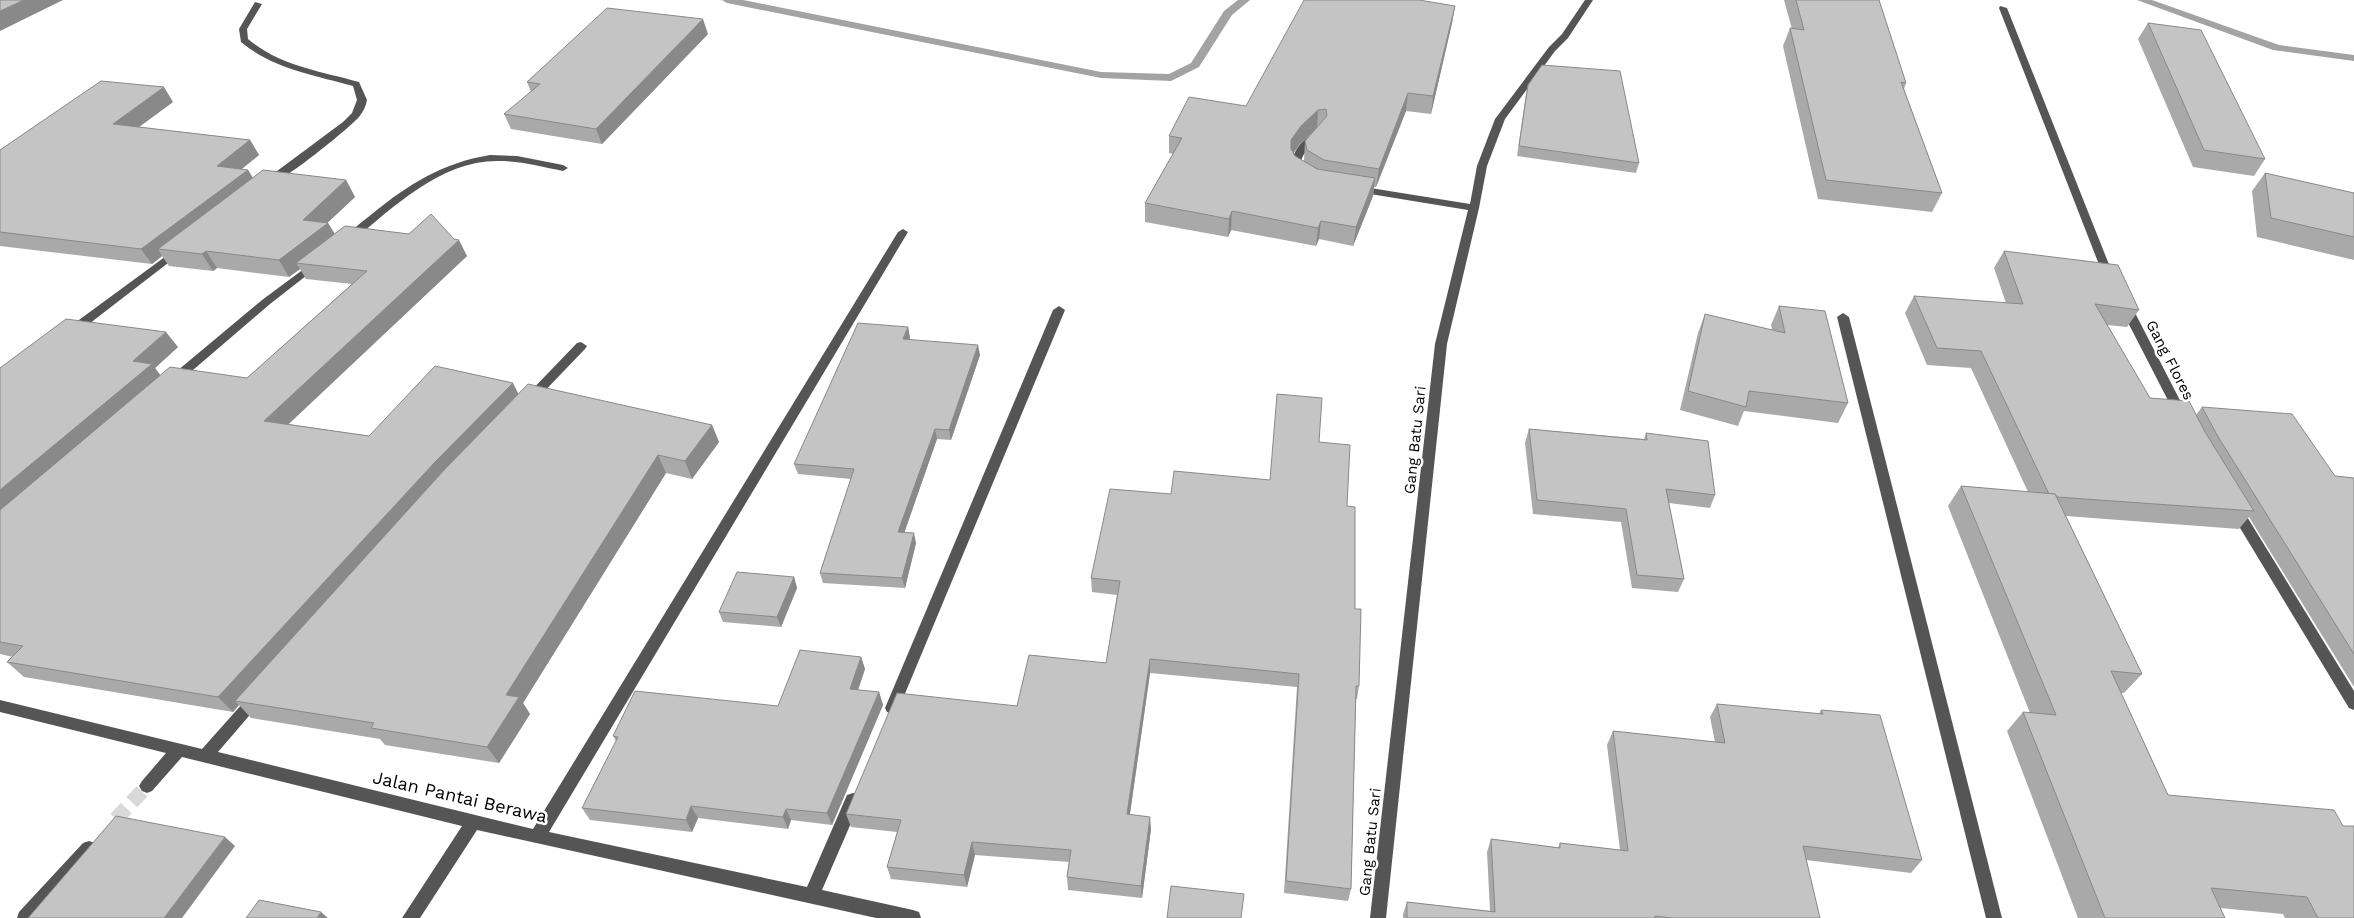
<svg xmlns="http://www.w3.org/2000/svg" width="2354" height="918" font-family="'Work Sans',sans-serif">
  <rect width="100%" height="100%" fill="#fff"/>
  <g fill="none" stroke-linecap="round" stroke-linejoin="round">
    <g fill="#a3a3a3" fill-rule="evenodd">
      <path d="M722,0H743L1101,72L1169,74L1191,63L1224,11L1238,0H1250L1232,15L1199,67L1171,81L1101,78L727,3Z"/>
      <path d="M2137,0H2152L2279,45L2354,55V61L2273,50Z"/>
    </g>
    <path stroke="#d9d9d9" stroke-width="15" stroke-dasharray="15 8" stroke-linecap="butt" d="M116,819L147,786"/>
    <g fill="#555" fill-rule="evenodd">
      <path d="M1585,0H1593L1568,38L1555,51L1505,119L1487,166L1479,208L1447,344L1386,918H1370L1435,344L1468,210L1358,192L1353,189L1358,186L1470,204L1477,166L1495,119L1549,47L1562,34Z"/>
      <path d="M255,2L262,4L247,29L248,39C280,66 320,71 359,82L367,100C366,106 363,112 359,117C346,131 285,180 269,185L265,184V180L343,122L352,113L357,100L353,86C313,75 273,69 241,42L239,29Z"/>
      <path d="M2000,6L2007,8L2108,262L2117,279L2116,281H2108L2098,262L1999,8Z"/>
      <path d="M1316,133L1321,136C1311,148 1297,154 1302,172L1300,174H1294C1286,159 1301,138 1316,133Z"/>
      <path d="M490,155L517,156L563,165L568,168L563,171C542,167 521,161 499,161C441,160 394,207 352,241H344L343,239C351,230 362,222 372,214C409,184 442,163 490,155Z"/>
      <path d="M903,229L908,232L549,832L807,887L847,795L853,793L859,795L861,800L822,890L913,910L919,912L921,918H876L477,830L420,918H402L462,826L182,757L152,791L147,793L142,791L139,786L142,781L166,753L0,712V700L202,749L251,694L256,692L261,694L263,698L261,702L218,752L533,829L898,232Z"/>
      <path d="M177,248L182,251L181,253L76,334H68L66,331L68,328Z"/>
      <path d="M316,260L321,263L320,265L270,304L179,382H171L169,379L171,376L262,300Z"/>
      <path d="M2125,301L2131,305L2187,414L2185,417H2177L2175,414L2119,305Z"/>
      <path d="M1059,306L1065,310L899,708L897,712L892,714L887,712L885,708L1053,310Z"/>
      <path d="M1843,313L1849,317L2002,918H1986L1837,317Z"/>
      <path d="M581,342L587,346L585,349L534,402H526L524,399L526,396L577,343Z"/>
      <path d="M2236,505L2241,507L2354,691V710L2349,708L2231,513L2230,510L2231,507Z"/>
      <path d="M89,841L95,843L97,848L95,853L36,918H17L19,912L83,843Z"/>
    </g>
  </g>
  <g fill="#a9a9a9" fill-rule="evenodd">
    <path d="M1784,0H1879L1906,83L1904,89L1942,193L1932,212L1818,199L1783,46L1790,28L1792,29Z"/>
    <path d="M1455,6L1452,23L1431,114L1406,111L1376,187H1374L1373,196L1353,246L1319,239L1316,246L1231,230L1228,237L1145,222V203L1173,154L1169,153V136L1246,106ZM1317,128L1305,141L1304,161L1295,156L1293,153L1300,144Z"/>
    <path d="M2148,23L2265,159L2254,176L2193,167L2138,39Z"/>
    <path d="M708,34L602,144L511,129L504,114L531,92L527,82Z"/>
    <path d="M1528,85L1639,163L1636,173L1517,156L1526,94Z"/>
    <path d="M173,102L138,127L250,140L259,155L241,169L248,170L253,178L346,180L355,197L327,223H328L334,234L467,256L288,424L369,436L518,394L712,425L719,442L692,479L666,473L523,703L530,714L499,763L385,745L380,739L251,718L239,705L233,712L24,677L7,662L13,657L0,654V368L178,347L155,368L160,375L247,378L352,284L306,279L300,269L289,277L217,268L213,271L169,266L162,256L152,264L0,246V150Z"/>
    <path d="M2265,173L2354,193V260L2257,237L2252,191Z"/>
    <path d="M2004,251L2139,310L2127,327L2107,325L2150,398L2196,415L2202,407L2335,476L2354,478V687L2249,517L2239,529L2066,516L2142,674L2124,693H2121L2168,795L2354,918H2285L2283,914L2220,908L2225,918H2078L2007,731L2023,712L2030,713L1948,506L1961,486L2028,492L1971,368L1927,365L1905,313L1914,296L2006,303L1994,268Z"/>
    <path d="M1779,306L1848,403L1838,423L1744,411L1738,426L1680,410L1698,333L1705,314L1772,330L1771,325Z"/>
    <path d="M908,327L910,338L909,340L980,355L951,440L937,439L904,533L916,543L905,588L823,583L820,573L851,479L798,474L794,464Z"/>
    <path d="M1529,429L1644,439L1646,433L1715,495L1710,508L1669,503L1684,579L1678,592L1632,588L1621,522L1533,514L1525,443Z"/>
    <path d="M1319,442L1347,506L1355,609L1359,686L1357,699H1356L1351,889L1348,901L1284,893L1297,687L1150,673L1130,814L1151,829L1142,898L1068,890L1067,877L1069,862L975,855L967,887L891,879L887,867L897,832L851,827L846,814L1017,706L1106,663L1117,595L1092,592L1091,578L1171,494L1270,480Z"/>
    <path d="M794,577L797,588L781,627L723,622L719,612Z"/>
    <path d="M861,657L865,669L858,690L879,692L883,705L832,825L791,820L788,829L698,818L692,832L590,820L582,808L616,741L613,736L778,706Z"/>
    <path d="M1717,704L1819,714L1821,710L1922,860L1911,873L1806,860L1820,918H1403V914L1407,902L1490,911L1487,852L1491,839L1558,848L1560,843L1620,850L1607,745L1613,731L1715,742L1710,717Z"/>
  </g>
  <g fill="#898989">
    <path d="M24,0H63L0,31V11Z"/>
    <path d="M1455,6L1452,23L1431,114L1433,96Z"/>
    <path d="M703,19L708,34L602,144L596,129Z"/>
    <path d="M164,87L173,102L123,139L113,124Z"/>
    <path d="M1408,93L1406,111L1376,187L1379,169Z"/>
    <path d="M1318,110L1317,128L1300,144L1290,158L1291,140L1301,126Z"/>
    <path d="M250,140L259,155L227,181L217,166Z"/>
    <path d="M248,170L257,185L158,249L162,256L152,264L141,249Z"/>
    <path d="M1375,178L1373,196L1353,246L1356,227Z"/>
    <path d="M346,180L355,197L323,227L328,223L338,239L296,263L300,269L289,277L279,260L303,220Z"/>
    <path d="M1232,211L1231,230L1228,237L1229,219Z"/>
    <path d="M1321,221L1319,239L1316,246L1318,228Z"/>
    <path d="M459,240L467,256L275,437L264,421Z"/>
    <path d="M206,251L217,268L213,271L202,254Z"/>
    <path d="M908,327L910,338L905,349L903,339Z"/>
    <path d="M166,332L178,347L155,368L164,380L0,519V490L133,361Z"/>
    <path d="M978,345L980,355L951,440L949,430Z"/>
    <path d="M513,383L521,399L235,701L239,705L233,712L218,697L435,462Z"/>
    <path d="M712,425L719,442L692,479L685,461Z"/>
    <path d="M935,429L937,439L901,542L898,532Z"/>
    <path d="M658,455L666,473L523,703L530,714L499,763L487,747L506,695Z"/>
    <path d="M914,533L916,543L905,588L902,578Z"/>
    <path d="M794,577L797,588L781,627L777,617Z"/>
    <path d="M861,657L865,669L854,702L850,689Z"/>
    <path d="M1150,659V673L1128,827L1127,814Z"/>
    <path d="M879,692L883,705L832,825L827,813Z"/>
    <path d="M691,806L698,818L692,832L686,820Z"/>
    <path d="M786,809L791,820L788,829L783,817Z"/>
    <path d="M1150,817L1151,829L1142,898L1141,886Z"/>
    <path d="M225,837L235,846L182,918H164Z"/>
    <path d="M972,842L975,855L967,887L964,875Z"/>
    <path d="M321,912L328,918H317Z"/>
  </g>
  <g fill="#c4c4c4" stroke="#898989">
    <path d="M0,0H24L0,11Z"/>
    <path d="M1304,0H1419L1455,6L1433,96L1408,93L1379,169L1324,160L1307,150L1305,141L1327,116L1326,109L1318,110L1301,126L1291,140V149L1295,156L1317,169L1375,178L1356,227L1321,221L1318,228L1232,211L1229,219L1145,203L1182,138L1169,136L1189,97L1246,106Z"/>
    <path d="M1796,0H1879L1906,83L1901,82L1942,193L1826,180L1790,28L1804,30Z"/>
    <path d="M607,8L703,19L596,129L504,114L540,84L527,82Z"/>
    <path d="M2148,23L2201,30L2265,159L2204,150Z"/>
    <path d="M1542,65L1620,71L1639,163L1519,146L1528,85Z"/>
    <path d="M101,81L164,87L113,124L250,140L217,166L248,170L141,249L0,232V150Z"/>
    <path d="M263,170L346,180L303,220L328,223L279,260L206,251L202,254L158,249Z"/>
    <path d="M2265,173L2354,193V237L2271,218Z"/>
    <path d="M431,214L454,239L459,240L264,421L369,436L435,366L513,383L435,462L218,697L7,662L23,646L0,642V510L170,367L247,378L367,271L296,263L345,226L409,234Z"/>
    <path d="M2004,251L2118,265L2139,310L2095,304L2150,398L2189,401L2205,432L2254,511L2057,497L2055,494H2049L1981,351L1937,348L1914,296L2023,304Z"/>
    <path d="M1779,306L1825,311L1848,403L1749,391L1746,407L1688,391L1705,314L1785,333Z"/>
    <path d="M66,319L166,332L133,361L152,364L0,490V368Z"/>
    <path d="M858,323L908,327L903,339L978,345L949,430L935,429L898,532L914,533L902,578L820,573L854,469L794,464Z"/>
    <path d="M528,384L712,425L685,461L658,455L506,695L519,697L487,747L371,728L374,723L235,701L445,469Z"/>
    <path d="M1277,394L1322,398L1319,442L1350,445L1347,506L1355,507V609H1361L1359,686H1356L1351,889L1286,881L1299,674L1150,659L1127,814L1150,817L1141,886L1067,877L1071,850L972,842L964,875L887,867L901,820L846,814L897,693L1017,706L1029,655L1106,663L1120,581L1091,578L1110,489L1171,494L1174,471L1270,480Z"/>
    <path d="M2202,407L2292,414L2335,476L2354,478V654L2217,435Z"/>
    <path d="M1529,429L1647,440L1646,433L1708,441L1715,495L1666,489L1684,579L1637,575L1626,509L1537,500Z"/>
    <path d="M1961,486L2055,494L2142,674L2111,671L2168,795L2334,810L2343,826H2354V918H2318L2307,897L2211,888L2225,918H2105L2023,712L2056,715Z"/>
    <path d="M737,572L794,577L777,617L719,612Z"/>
    <path d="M800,650L861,657L850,689L879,692L827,813L786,809L783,817L691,806L686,820L582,808L618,737L613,736L635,691L778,706Z"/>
    <path d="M1717,704L1823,714L1821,710L1880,715L1922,860L1803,846L1820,918H1672L1655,916V918H1407V902L1495,912L1491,839L1560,848V843L1628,851L1613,731L1725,743Z"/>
    <path d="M116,816L225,837L164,918H28Z"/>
    <path d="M1171,886L1244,894L1241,918H1167Z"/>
    <path d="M259,900L321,912L317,918H246Z"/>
  </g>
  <g text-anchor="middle" stroke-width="5" stroke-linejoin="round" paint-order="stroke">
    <g font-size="15" fill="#000" stroke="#fff">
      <text transform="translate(2170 360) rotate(63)" y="5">Gang Flores</text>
      <text transform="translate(1415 440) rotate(-84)" y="5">Gang Batu Sari</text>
      <text transform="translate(1370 842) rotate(-84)" y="5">Gang Batu Sari</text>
    </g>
    <g font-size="18" fill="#000" stroke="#fff">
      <text transform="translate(460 797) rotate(13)" y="6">Jalan Pantai Berawa</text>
    </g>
  </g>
</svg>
